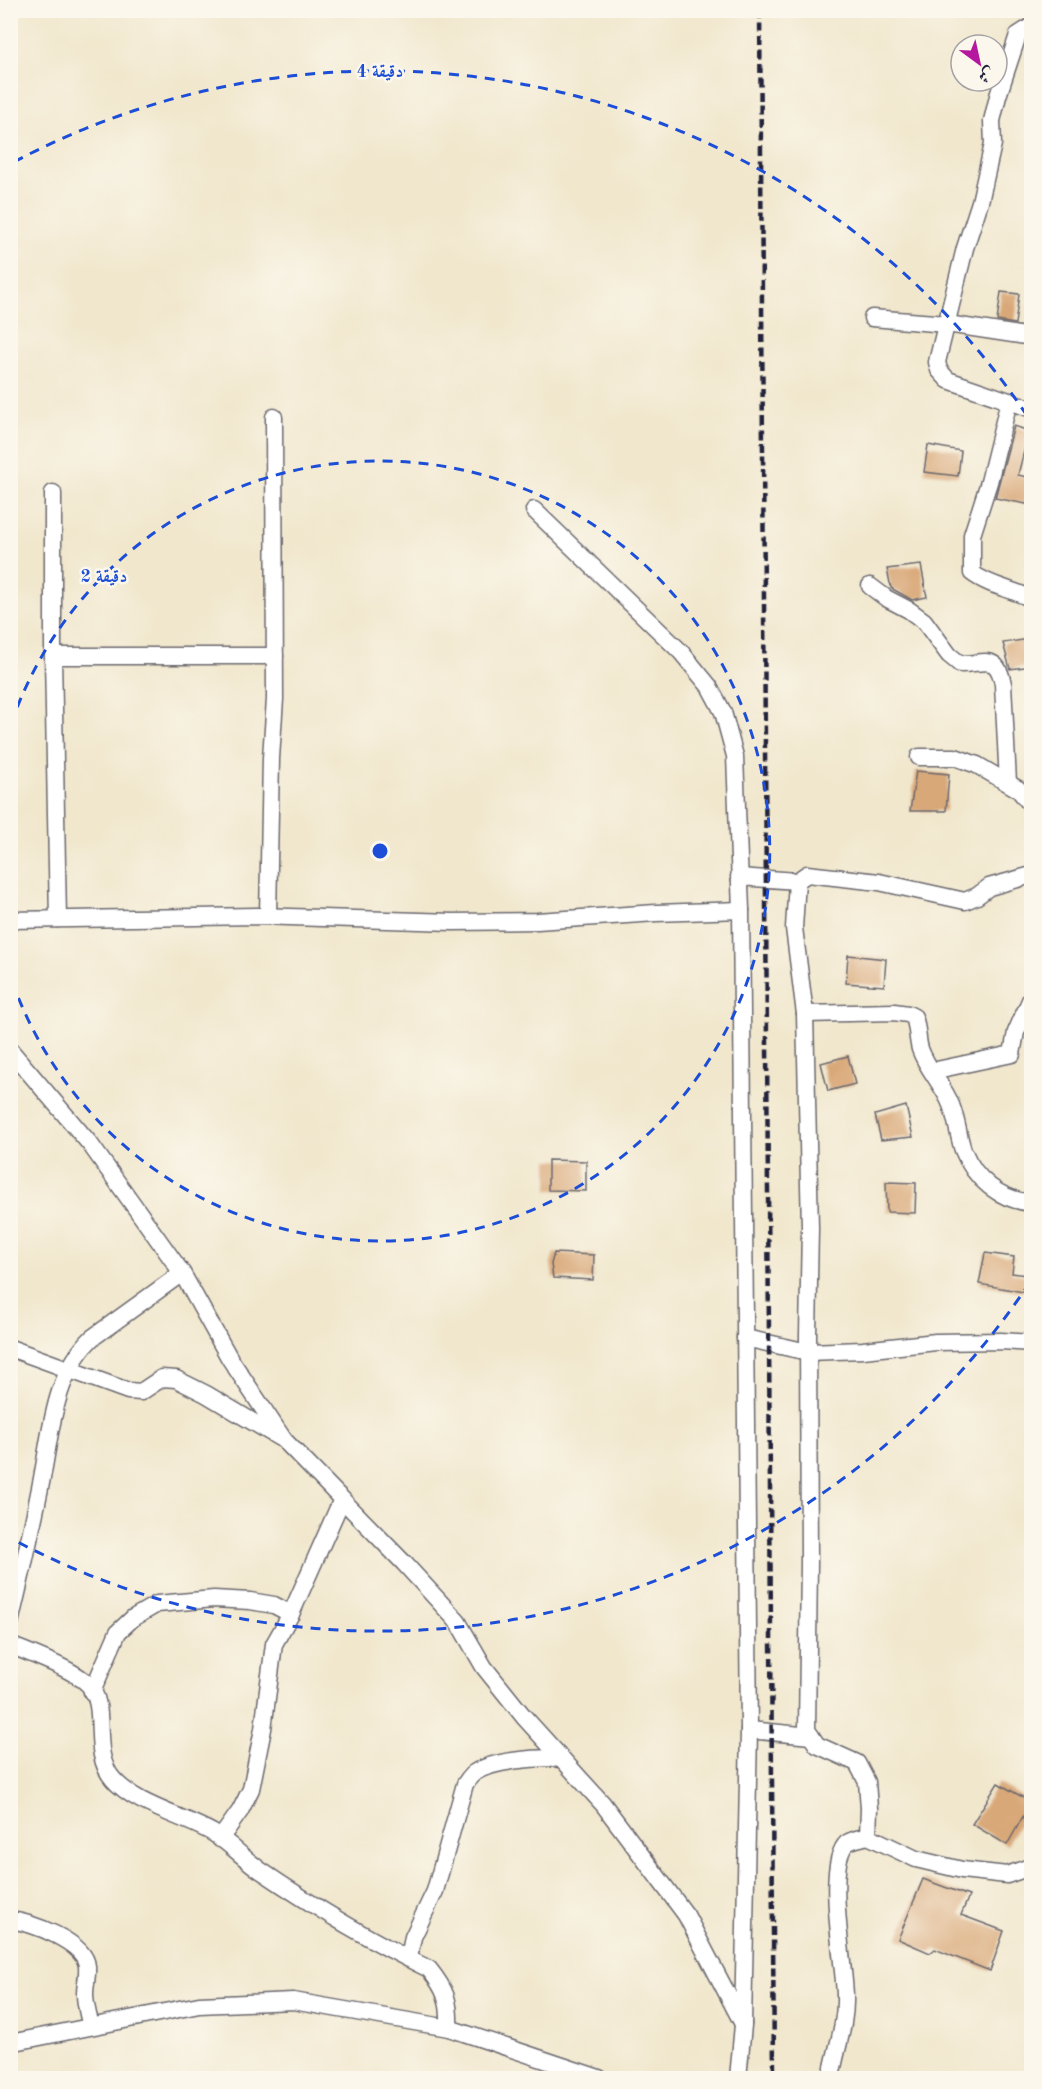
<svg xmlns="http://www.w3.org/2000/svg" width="1042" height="2089" font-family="'Old Standard TT',Amiri,serif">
  <rect width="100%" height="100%" fill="#fbf7ec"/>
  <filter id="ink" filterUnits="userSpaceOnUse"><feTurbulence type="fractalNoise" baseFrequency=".0167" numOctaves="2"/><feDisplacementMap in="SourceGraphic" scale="12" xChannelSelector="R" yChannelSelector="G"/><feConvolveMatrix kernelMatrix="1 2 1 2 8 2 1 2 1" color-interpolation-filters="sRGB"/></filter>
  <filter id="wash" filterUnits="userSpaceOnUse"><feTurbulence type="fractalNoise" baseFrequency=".008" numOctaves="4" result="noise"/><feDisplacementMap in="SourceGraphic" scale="24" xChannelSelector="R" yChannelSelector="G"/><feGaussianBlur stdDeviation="1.35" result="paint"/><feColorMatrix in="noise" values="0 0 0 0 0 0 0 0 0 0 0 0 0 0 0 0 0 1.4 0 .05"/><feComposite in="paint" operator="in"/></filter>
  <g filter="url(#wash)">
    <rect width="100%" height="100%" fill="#f1e7cd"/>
    <g id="blocks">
      <g fill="#d9a878">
        <path d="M1001,292L1019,294L1015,324L997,321Z"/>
        <path d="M1014,426L1029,431L1018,475L1032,478V505L995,498Z"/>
        <path d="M928,445L961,451L958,476L924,472Z"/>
        <path d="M921,565L927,597L912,600L891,588L887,569Z"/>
        <path d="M1030,639L1032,666L1010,669L1003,643Z"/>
        <path d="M916,771L949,774L946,811H910Z"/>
        <path d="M848,955L886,959L884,986L846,983Z"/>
        <path d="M848,1056L855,1084L828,1091L821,1063Z"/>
        <path d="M906,1106L913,1137L881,1140L875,1115Z"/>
        <path d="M548,1160L586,1161V1191L548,1190Z"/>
        <path d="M886,1182L916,1183L915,1213L887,1212Z"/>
        <path d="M554,1253L594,1255L593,1280L553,1278L551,1264Z"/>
        <path d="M985,1253L1014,1257L1012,1273L1026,1275L1023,1292L979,1284Z"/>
        <path d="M998,1783L1031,1802L1007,1845L972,1824Z"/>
        <path d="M923,1879L969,1896L961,1915L1004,1931L990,1971L935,1949L930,1953L898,1939Z"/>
      </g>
    </g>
  </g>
  <g filter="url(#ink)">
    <use href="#blocks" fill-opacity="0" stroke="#6a676e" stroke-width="1.5"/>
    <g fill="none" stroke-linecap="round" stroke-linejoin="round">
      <defs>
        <g id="minor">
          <path d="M1032,26L1018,35L998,96L992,121L993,144L980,202L965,248L937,362L939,370L948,380L1032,409"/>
          <path d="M872,318L947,324L1032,337"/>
          <path d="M1009,401L989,482L972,535V573C989,586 1012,589 1032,599"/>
          <path d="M53,493V656L58,919"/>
          <path d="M534,510L681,652L709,686L723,712L735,756L741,910L749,1730L743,2025L738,2078"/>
          <path d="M870,586L886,598L909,610L924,621L949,655L960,664C985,664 997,653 1003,684L1008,783"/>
          <path d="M53,656H275"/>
          <path d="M919,757H955L977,765L1018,789L1032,806"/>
          <path d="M739,877L797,881"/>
          <path d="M268,916L271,758L275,699L274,417"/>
          <path d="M10,920L257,916L453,922L537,921L656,913L741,910"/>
          <path d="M805,1014L894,1012L908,1014L914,1017C918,1028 917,1039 920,1049C927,1069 944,1086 951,1105C957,1120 958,1135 963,1150C975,1180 1000,1200 1032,1203"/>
          <path d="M10,1050L90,1144L182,1273L230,1359L284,1440L404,1563L458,1622L484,1667L524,1717L603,1804L686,1915L743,2024"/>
          <path d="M932,1071L1012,1054L1016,1032L1032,996"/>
          <path d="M745,1338L808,1352L863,1350L936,1342L1001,1341L1032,1343"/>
          <path d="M10,1348L128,1391L141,1392L162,1378L176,1379L206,1394L280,1438"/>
          <path d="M10,1623C21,1578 31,1533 40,1488C51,1437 52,1377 92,1338L182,1273"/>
          <path d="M10,1645C31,1654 73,1669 88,1684C110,1707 89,1751 113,1779C135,1805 184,1816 213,1833C230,1843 244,1859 260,1870C313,1906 371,1941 429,1969C446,1990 450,2001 449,2028"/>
          <path d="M92,1692L118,1632L133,1618L157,1604L214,1599L250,1601L274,1605L291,1614"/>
          <path d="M749,1730L811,1736"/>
          <path d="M868,1836L916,1859L962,1870L1007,1875L1030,1867L1032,1865"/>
          <path d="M220,1839L240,1811L251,1789L263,1729L274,1644L291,1614L342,1499"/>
          <path d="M10,1920C31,1922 85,1942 87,1966C88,1975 85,1985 85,1994C85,2005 88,2015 91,2026"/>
          <path d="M409,1958L413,1937L435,1891L465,1784C467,1781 470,1776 474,1773C492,1760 540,1757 562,1759"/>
          <path d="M10,2043L199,2005L293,2001L449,2028L599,2078"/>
          <path d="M831,2078C835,2052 846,2025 845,1997C845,1966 824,1864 847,1843C852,1839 862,1838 868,1836L869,1808L867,1782L857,1763L817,1745L807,1730L809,1562L808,1336L810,1228L805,1014L794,928L797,881L807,874L879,882L965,901L977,896L989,887L1032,875"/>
        </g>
      </defs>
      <use href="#minor" stroke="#6a676e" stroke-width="19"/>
      <use href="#minor" stroke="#fff" stroke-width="16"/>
      <path stroke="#22223b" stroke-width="4.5" stroke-dasharray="9 4.5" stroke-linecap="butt" d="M760,10L774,2078"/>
    </g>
  </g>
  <g fill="none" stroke="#1d4ed8" stroke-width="3" stroke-dasharray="10 8">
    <path d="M11 724A390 390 0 1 1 11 978"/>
    <path d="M1030 1282A780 780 0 0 1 14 1540M14 162A780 780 0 0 1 1030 420"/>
  </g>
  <circle cx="380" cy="851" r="9" fill="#1d4ed8" stroke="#fbf7ec" stroke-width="3"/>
  <g font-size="18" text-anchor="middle" font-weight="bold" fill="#1d4ed8" stroke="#fbf7ec" stroke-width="5" stroke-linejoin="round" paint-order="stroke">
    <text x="380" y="77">4 دقيقة</text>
    <text x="104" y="582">2 دقيقة</text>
  </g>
  <rect width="1042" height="2089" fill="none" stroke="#fbf7ec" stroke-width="36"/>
  <g transform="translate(979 63) rotate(147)"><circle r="28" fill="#fbf7ec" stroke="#a4a2a5" stroke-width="1.5"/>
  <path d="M0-4.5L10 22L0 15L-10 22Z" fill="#b5179e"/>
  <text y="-9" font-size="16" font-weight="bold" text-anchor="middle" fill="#22223b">ش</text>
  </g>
</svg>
